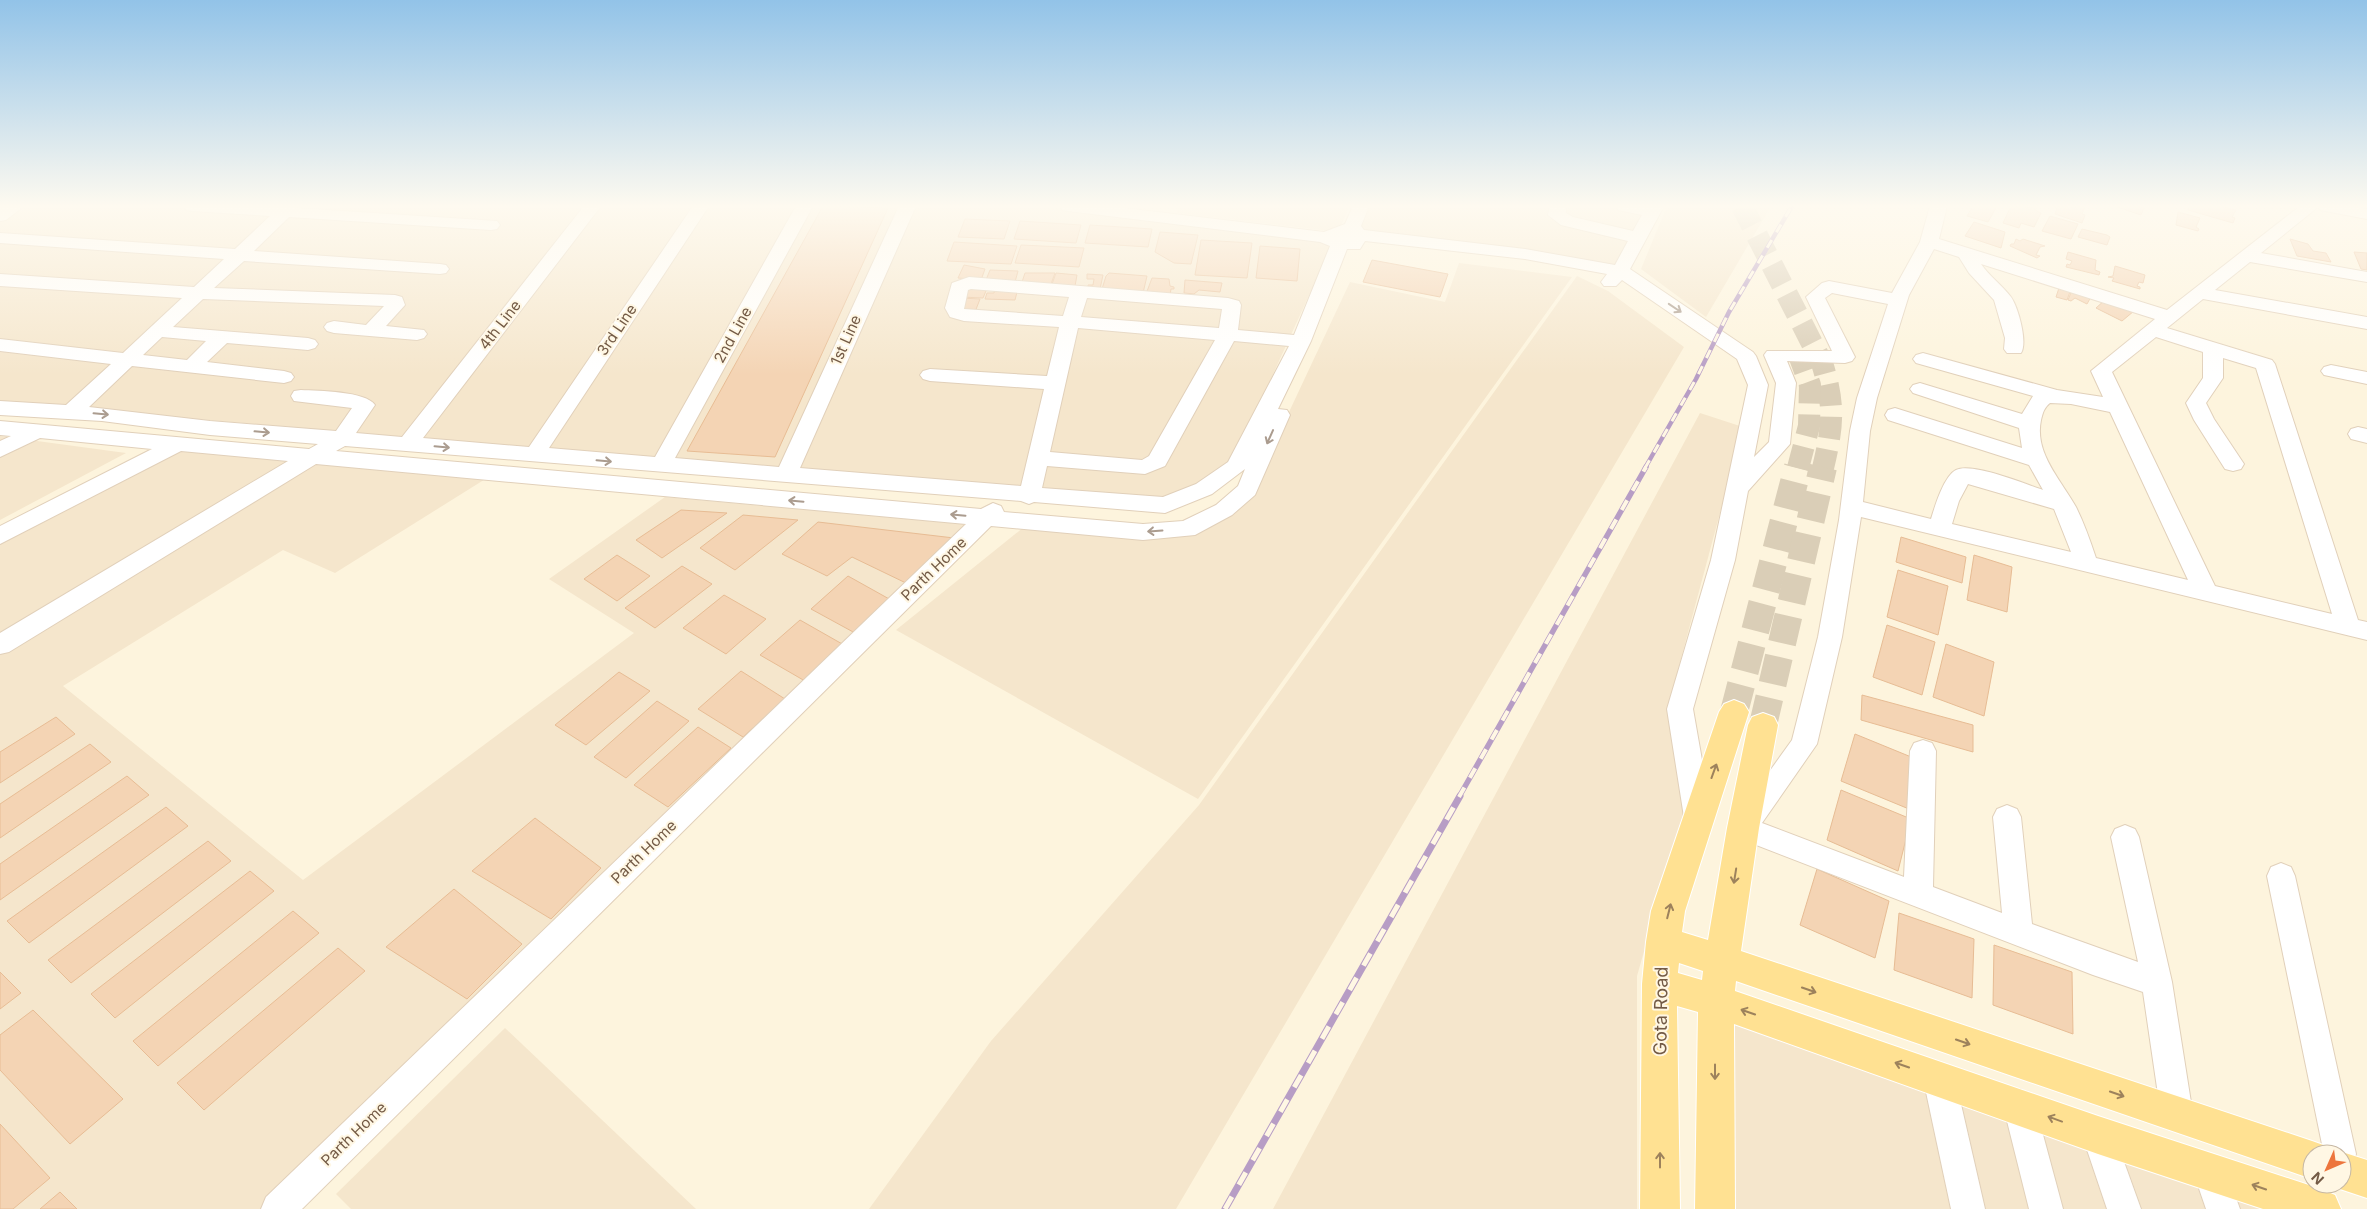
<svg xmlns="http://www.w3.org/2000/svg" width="2367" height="1209" font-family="Inter,sans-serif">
  <rect width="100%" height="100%" fill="#fdf4dd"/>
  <g fill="#f5e6cc">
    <path d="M0,206H1031L1333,243L1231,466L1201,487L1162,501L102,411L0,404Z"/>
    <path d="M1178,206H1350L1338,232L1177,213Z"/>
    <path d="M1367,206H1649L1615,265L1355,236Z"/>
    <path d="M1667,206H1771L1706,317L1641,269Z"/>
    <path d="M1459,263L1572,277L1198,799L896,630L1024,527L1183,534L1251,493L1350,282L1445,302Z"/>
    <path d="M1577,276L1608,291L1684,347L1176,1209H869L991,1041L1199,805Z"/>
    <path d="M1700,413L1743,427L1668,707L1685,808L1637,976V1209H1273Z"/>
    <path d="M0,436L126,453L0,520Z"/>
    <path d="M177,448L487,478L335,573L283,550L63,686L303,880L634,633L549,579L665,497L972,525L260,1209H0V539Z"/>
    <path d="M1726,1011L2292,1209H1724Z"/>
    <path d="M505,1028L696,1209H351L336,1194Z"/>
  </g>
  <g fill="#f4d4b4" stroke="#e7bc94">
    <path d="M823,206L888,208L775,457L687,451Z"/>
    <path d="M1973,206H1997L1988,222L1967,216Z"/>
    <path d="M2011,206L2036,208L2035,210L2041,213L2034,227L2021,223L2019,228L2003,223Z"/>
    <path d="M2053,206H2065L2075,208L2076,206H2085L2082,214L2085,215L2082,223L2055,214L2057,208Z"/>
    <path d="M2117,206H2135L2144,208L2141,215L2117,207Z"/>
    <path d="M2189,206H2220L2236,210L2232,217L2235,218L2233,223L2188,210Z"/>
    <path d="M2178,212L2200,218L2196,227L2199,229L2198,231L2176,225Z"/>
    <path d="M2050,216L2078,224L2071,239L2042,231Z"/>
    <path d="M965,219L1010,221L1004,239L958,237Z"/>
    <path d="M1020,221L1081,225L1076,243L1014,239Z"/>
    <path d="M1974,222L2005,232L2001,248L1965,236Z"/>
    <path d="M1090,225L1152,229L1148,247L1085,243Z"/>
    <path d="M2082,229L2107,235L2110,237L2107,245L2078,237Z"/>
    <path d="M1160,232L1198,235L1191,264L1174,263L1155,252Z"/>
    <path d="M2016,239L2020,241L2023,239L2045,246L2040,247L2036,255L2040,256L2037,258L2010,246L2011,244H2014Z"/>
    <path d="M2290,239L2308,244L2313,251L2326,253L2331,262L2297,256Z"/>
    <path d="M1201,240L1252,243L1247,278L1195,275Z"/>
    <path d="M954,242L1017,246L1011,264L947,261Z"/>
    <path d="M1021,245L1084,248L1079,267L1015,263Z"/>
    <path d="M1260,246L1300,249L1297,281L1256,278Z"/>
    <path d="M2068,252L2096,260L2095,270L2100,272L2099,275L2066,267L2067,264L2070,265L2072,261L2066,259Z"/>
    <path d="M2354,252L2367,253V270L2361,269Z"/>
    <path d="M1372,260L1448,274L1440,297L1363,282Z"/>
    <path d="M964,265L985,269L981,280L958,278Z"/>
    <path d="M2115,266L2145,275L2143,283L2139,282L2137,286L2140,287V289L2112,281L2114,278L2108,277L2113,276Z"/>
    <path d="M990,270L1018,271L1015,282L986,280Z"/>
    <path d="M1025,273H1055L1051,284L1022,282Z"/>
    <path d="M1056,273L1077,275L1075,286L1052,284Z"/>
    <path d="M1109,273L1147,276L1143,293L1102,289L1106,276Z"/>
    <path d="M1087,274L1103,275L1100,289H1088V285H1093L1094,279H1087Z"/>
    <path d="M1152,278L1169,279L1170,286L1174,287V289H1171L1170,295L1146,294Z"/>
    <path d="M1185,280L1222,283L1220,292L1199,290L1194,294L1184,293Z"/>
    <path d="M966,285L988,286L983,298L961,297Z"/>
    <path d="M995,287L1018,288L1015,300L985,299L987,293H994Z"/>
    <path d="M2059,288L2071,289L2067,300L2056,297Z"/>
    <path d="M2072,290L2092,295L2087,304L2075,298L2071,301L2068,300Z"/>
    <path d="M961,298L980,299L975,312L956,310Z"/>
    <path d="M2106,299L2134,311L2122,321L2096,308Z"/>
    <path d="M681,510L727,513L662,558L636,540Z"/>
    <path d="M743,515L798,520L735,570L700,548Z"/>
    <path d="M818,522L954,538L908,584L852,557L827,576L782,554Z"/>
    <path d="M1901,537L1966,557L1962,583L1896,562Z"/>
    <path d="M617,555L650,576L617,601L584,579Z"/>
    <path d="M1974,555L2012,567L2007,612L1967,600Z"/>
    <path d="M682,566L712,584L655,628L625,608Z"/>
    <path d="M1898,570L1948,586L1938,635L1887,617Z"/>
    <path d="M848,576L891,600L855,633L811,609Z"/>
    <path d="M724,595L766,619L726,654L683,628Z"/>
    <path d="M800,620L844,645L805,681L760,655Z"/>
    <path d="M1887,625L1935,642L1922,695L1873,677Z"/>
    <path d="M1946,644L1994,662L1984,716L1933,697Z"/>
    <path d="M741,671L785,699L743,737L698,709Z"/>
    <path d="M619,672L650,691L586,745L555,725Z"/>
    <path d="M1862,695L1973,725V752L1861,720Z"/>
    <path d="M657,701L689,721L626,778L594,757Z"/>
    <path d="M56,717L75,734L0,783V752Z"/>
    <path d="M698,727L731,748L668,807L634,785Z"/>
    <path d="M1855,734L1921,761L1909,809L1841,781Z"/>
    <path d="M90,744L111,762L0,838V804Z"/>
    <path d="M127,776L149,795L0,900V864Z"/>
    <path d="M1841,790L1911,819L1898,871L1827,840Z"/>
    <path d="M166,807L188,826L29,943L7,921Z"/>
    <path d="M535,818L601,868L551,919L472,871Z"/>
    <path d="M208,841L231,861L71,983L48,960Z"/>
    <path d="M1817,869L1889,901L1875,958L1800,925Z"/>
    <path d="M250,871L274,891L115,1018L91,994Z"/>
    <path d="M454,889L522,944L467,999L386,947Z"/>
    <path d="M293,911L319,933L158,1066L133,1041Z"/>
    <path d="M1899,913L1974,939L1972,998L1894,970Z"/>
    <path d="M1994,945L2072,972L2073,1034L1993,1005Z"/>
    <path d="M338,948L365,971L204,1110L177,1083Z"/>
    <path d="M0,972L21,993L0,1009Z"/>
    <path d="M33,1010L123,1099L70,1144L0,1070V1035Z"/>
    <path d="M0,1124L50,1178L13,1209H0Z"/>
    <path d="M60,1192L77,1209H40Z"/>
  </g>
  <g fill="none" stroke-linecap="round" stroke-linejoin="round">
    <g stroke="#daceb7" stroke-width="22" stroke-dasharray="22 11" stroke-linecap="butt">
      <path d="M1742,206L1822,363C1835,405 1833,426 1823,468"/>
      <path d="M1798,468L1809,426L1810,385L1799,355"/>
    </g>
    <g stroke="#daceb7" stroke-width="28" stroke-dasharray="28 14" stroke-linecap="butt">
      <path d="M1734,712L1798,467"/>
      <path d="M1763,725L1823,467"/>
    </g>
    <defs>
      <g id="minor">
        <path d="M4,206H24L6,220L0,221V208Z"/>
        <path d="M184,206H265L497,221L500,225L497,229L491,230L289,217L254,251L440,264L446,265L449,269L446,273L440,274L244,261L214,288L395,295L402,297L405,305L386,326L424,330L427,334L424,338L417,340L334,333L327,331L324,327L327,323L334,321L366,325L384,306L203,299L173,327L308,338L315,340L318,344L315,348L308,350L227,343L207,362L284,371L291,373L294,377L291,381L284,383L132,366L89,407L210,421L336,431L352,408L294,401L291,396L294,391L301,390C318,391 366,391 375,405L356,433L402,437L584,206H601L423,438L529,447L693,206H709L549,448L655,457L796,206H813L675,458L779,467L899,206H916L800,468L1021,486L1044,389L930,381L923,379L920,375L923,371L930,369L1047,376L1059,327L964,321L950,317L945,308L952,283L969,277L1228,298L1239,301L1241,305L1238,330L1294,335L1330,246L1320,242L1068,211L1062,210L1060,206H1107L1324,232L1345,224L1353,206H1369L1361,226L1364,230L1525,249L1615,265L1628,241L1561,225L1548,215L1550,206H1566V213L1573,217L1633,231L1642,215L1618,210L1616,206H1664L1630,269L1753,352L1756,356L1768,385L1754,457L1769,442L1776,383L1764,355L1767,351H1832L1806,297L1822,283L1829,281L1892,293L1920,242L1930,206H1947L1939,239L2167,310L2300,206H2350L2367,209V219L2320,210L2318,207L2261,253L2367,272V282L2250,262L2215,290L2367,317V329L2203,299L2167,328L2272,360L2275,364L2358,620L2367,622V640L1861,517L1842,637L1817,744L1762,823L1904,877L1910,751L1914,743L1923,740L1932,743L1936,751L1933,887L2002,913L1993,817L1997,809L2007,805L2017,809L2021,817L2032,924L2138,962L2111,837L2115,829L2125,825L2135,829L2139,837L2172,982L2193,1115L2188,1126L2177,1131L2166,1126L2161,1115L2143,992L2093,975L1733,836L1729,828L1792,740L1818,637L1839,520L1850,431L1857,398L1888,304L1832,293L1825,298L1855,357L1852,361L1845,363L1787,361L1796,383L1790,444L1748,491L1735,560L1693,709L1712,817L1708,825L1698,829L1688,825L1684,817L1667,709L1711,560L1748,385L1737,359L1622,280L1616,286H1604L1601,282L1607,274L1525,259L1365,241L1360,249H1347L1311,341L1278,409L1287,410L1290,415L1255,495L1232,515L1195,535L1143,540L991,526L302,1209H261L266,1197L966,524L316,464L9,652L0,654V633L288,461L181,451L0,544V526L152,449L40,438L0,457V441L11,436L0,435V421L309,449L318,444L210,435L102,421L0,415V401L66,405L111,364L0,351V339L123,353L182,298L0,286V274L194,287L224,259L0,243V233L235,249L270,216L192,211L186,210ZM1934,249L1959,257L1969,273L1994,300L2005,338L2004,349L2007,353H2021C2028,342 2018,307 2011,297C2002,285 1989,276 1981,264L2155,319L2091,371L2103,397L2057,390L1923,353L1916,355L1913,359L1916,363L2033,396L2022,414L1920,383L1913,385L1910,389L1913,393L2019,428L2022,448L1895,408L1888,410L1885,415L1888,420L2029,465L2043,490C2025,484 1972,462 1956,470C1944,476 1935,506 1931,519L1863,502L1870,431L1877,398L1909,295ZM971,289L1069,297L1063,316L964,309L968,290ZM1087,298L1222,309L1219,328L1081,317ZM1078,328L1215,340L1149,456L1142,460L1050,452ZM162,337L206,341L187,360L143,355ZM2156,337L2203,352V378L2186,403L2194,420L2225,469L2233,471L2241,469L2244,464L2214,419L2206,403L2223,378V358L2256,368L2332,614L2215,586L2112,372ZM1234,341L1289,346L1228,462L1196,484L1163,497L1042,488L1047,466L1145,474L1165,466ZM2050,403L2071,404L2110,412L2188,580L2096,558C2090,540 2084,523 2076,507C2061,480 2034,453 2041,420C2043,412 2044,408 2050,403ZM345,446L1021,501L1029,504L1034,502L1165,513L1212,494L1245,469L1238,486L1216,505L1183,521L1143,524L1004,512L1001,506L993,503L981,509L336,451ZM1968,484L2054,509L2071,552L1952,524L1959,501Z"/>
        <path d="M2331,365L2367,372V384L2324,375L2321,371L2324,367Z"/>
        <path d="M2358,427L2367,429V443L2351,439L2348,434L2351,429Z"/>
        <path d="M2281,863L2291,867L2295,876L2356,1154L2352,1166L2342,1170V1154H2324L2267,876L2271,867Z"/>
        <path d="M1939,1062L1950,1067L1955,1078L1985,1209H1951L1923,1078L1928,1067Z"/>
        <path d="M2019,1089L2030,1094L2035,1105L2063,1209H2029L2003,1105L2008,1094Z"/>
        <path d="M2098,1119L2110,1123L2141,1209H2107L2082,1135L2086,1123Z"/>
        <path d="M2210,1154L2222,1159L2240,1209H2206L2193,1171L2198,1159Z"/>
      </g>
      <g id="major">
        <path d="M1734,700L1744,704L1749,712L1685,911L1682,932L1708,940L1727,828L1748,725L1752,717L1763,713L1774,717L1778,725L1759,828L1741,951L2312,1141L2326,1146L2329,1154H2312V1179L1736,981L1735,991L2098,1116L2321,1189L2335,1195L2341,1209H2263L2098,1154L1734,1024L1735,1209H1695L1698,1012L1677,1006L1680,1209H1640L1642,984L1646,942L1651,911L1719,712L1724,704ZM1679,963L1703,971L1702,980L1678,973Z"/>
        <path d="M2342,1152L2367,1160V1198L2328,1185L2342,1184V1154H2337Z"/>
      </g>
    </defs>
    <use href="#minor" stroke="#e1d0ba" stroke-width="2"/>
    <use href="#major" stroke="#fff" stroke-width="2"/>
    <use href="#minor" fill="#fff" fill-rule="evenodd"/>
    <use href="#major" fill="#ffe192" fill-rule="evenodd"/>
    <defs>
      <path id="rail-far2" d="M1645,468L1696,379L1729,312L1792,206"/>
      <path id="rail-far1" d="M1459,797L1646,467"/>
      <path id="rail" d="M1225,1209L1460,796"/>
    </defs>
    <use href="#rail-far2" stroke="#b79dc5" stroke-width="4.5"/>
    <use href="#rail-far1" stroke="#b79dc5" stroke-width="5.5"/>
    <use href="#rail" stroke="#b79dc5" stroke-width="7"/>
    <use href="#rail-far2" stroke="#fff7e4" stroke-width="3" stroke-dasharray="9" stroke-linecap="butt"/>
    <use href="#rail-far1" stroke="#fff7e4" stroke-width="4" stroke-dasharray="11" stroke-linecap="butt"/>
    <use href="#rail" stroke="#fff7e4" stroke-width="5" stroke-dasharray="14" stroke-linecap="butt"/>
  </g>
  <defs><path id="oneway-shaft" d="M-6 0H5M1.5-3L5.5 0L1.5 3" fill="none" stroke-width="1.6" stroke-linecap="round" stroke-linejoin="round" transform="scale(1.25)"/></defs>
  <g stroke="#ab9c8f">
    <use href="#oneway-shaft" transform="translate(1675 308) rotate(34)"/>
    <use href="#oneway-shaft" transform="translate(101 414) rotate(5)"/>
    <use href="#oneway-shaft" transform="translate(262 432) rotate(5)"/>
    <use href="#oneway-shaft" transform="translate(1270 437) rotate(114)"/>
    <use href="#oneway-shaft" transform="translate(442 447) rotate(5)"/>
    <use href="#oneway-shaft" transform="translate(604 461) rotate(5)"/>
    <use href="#oneway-shaft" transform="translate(796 501) rotate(-175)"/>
    <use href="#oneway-shaft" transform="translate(958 515) rotate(-175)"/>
    <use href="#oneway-shaft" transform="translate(1155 531) rotate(176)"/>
  </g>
  <g stroke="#9d825c">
    <use href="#oneway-shaft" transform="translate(1714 771) rotate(-70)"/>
    <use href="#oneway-shaft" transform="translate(1735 876) rotate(99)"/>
    <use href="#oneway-shaft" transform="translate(1669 911) rotate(-76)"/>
    <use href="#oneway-shaft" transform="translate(1809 990) rotate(19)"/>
    <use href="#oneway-shaft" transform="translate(1748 1012) rotate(-161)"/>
    <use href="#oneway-shaft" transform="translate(1963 1042) rotate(19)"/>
    <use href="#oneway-shaft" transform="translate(1902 1065) rotate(-161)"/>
    <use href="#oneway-shaft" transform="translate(1715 1072) rotate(90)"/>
    <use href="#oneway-shaft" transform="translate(2117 1094) rotate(19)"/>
    <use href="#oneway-shaft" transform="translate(2055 1119) rotate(-160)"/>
    <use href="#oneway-shaft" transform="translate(1660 1160) rotate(-90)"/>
    <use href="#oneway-shaft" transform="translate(2259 1187) rotate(-161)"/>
  </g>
  <linearGradient id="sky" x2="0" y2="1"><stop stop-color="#92c3e8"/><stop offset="0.55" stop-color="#fefaf0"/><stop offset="1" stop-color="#fefaf0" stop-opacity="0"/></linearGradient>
  <rect width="2367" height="375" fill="url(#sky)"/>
  <g text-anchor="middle" stroke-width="4" stroke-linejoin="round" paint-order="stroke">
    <g font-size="15" fill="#735a45" stroke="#fff7e4">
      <text transform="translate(500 325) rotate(-52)" y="5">4th Line</text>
      <text transform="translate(617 330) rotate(-56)" y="5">3rd Line</text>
      <text transform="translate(733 335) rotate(-61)" y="5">2nd Line</text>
      <text transform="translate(846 340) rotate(-66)" y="5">1st Line</text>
      <text transform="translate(934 569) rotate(-44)" y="5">Parth Home</text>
      <text transform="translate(644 852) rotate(-44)" y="5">Parth Home</text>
      <text transform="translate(354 1134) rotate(-44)" y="5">Parth Home</text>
    </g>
    <g font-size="18" fill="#735a45" stroke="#fff7e4">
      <text transform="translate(1661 1011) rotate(-89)" y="6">Gota Road</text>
    </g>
  </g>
  <g transform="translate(2327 1169) rotate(225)"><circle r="24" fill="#fff7e4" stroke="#c7b8a4"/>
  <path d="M0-4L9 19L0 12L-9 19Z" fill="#ed753c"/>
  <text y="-8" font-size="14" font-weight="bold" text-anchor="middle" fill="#735a45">N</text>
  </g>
</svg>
